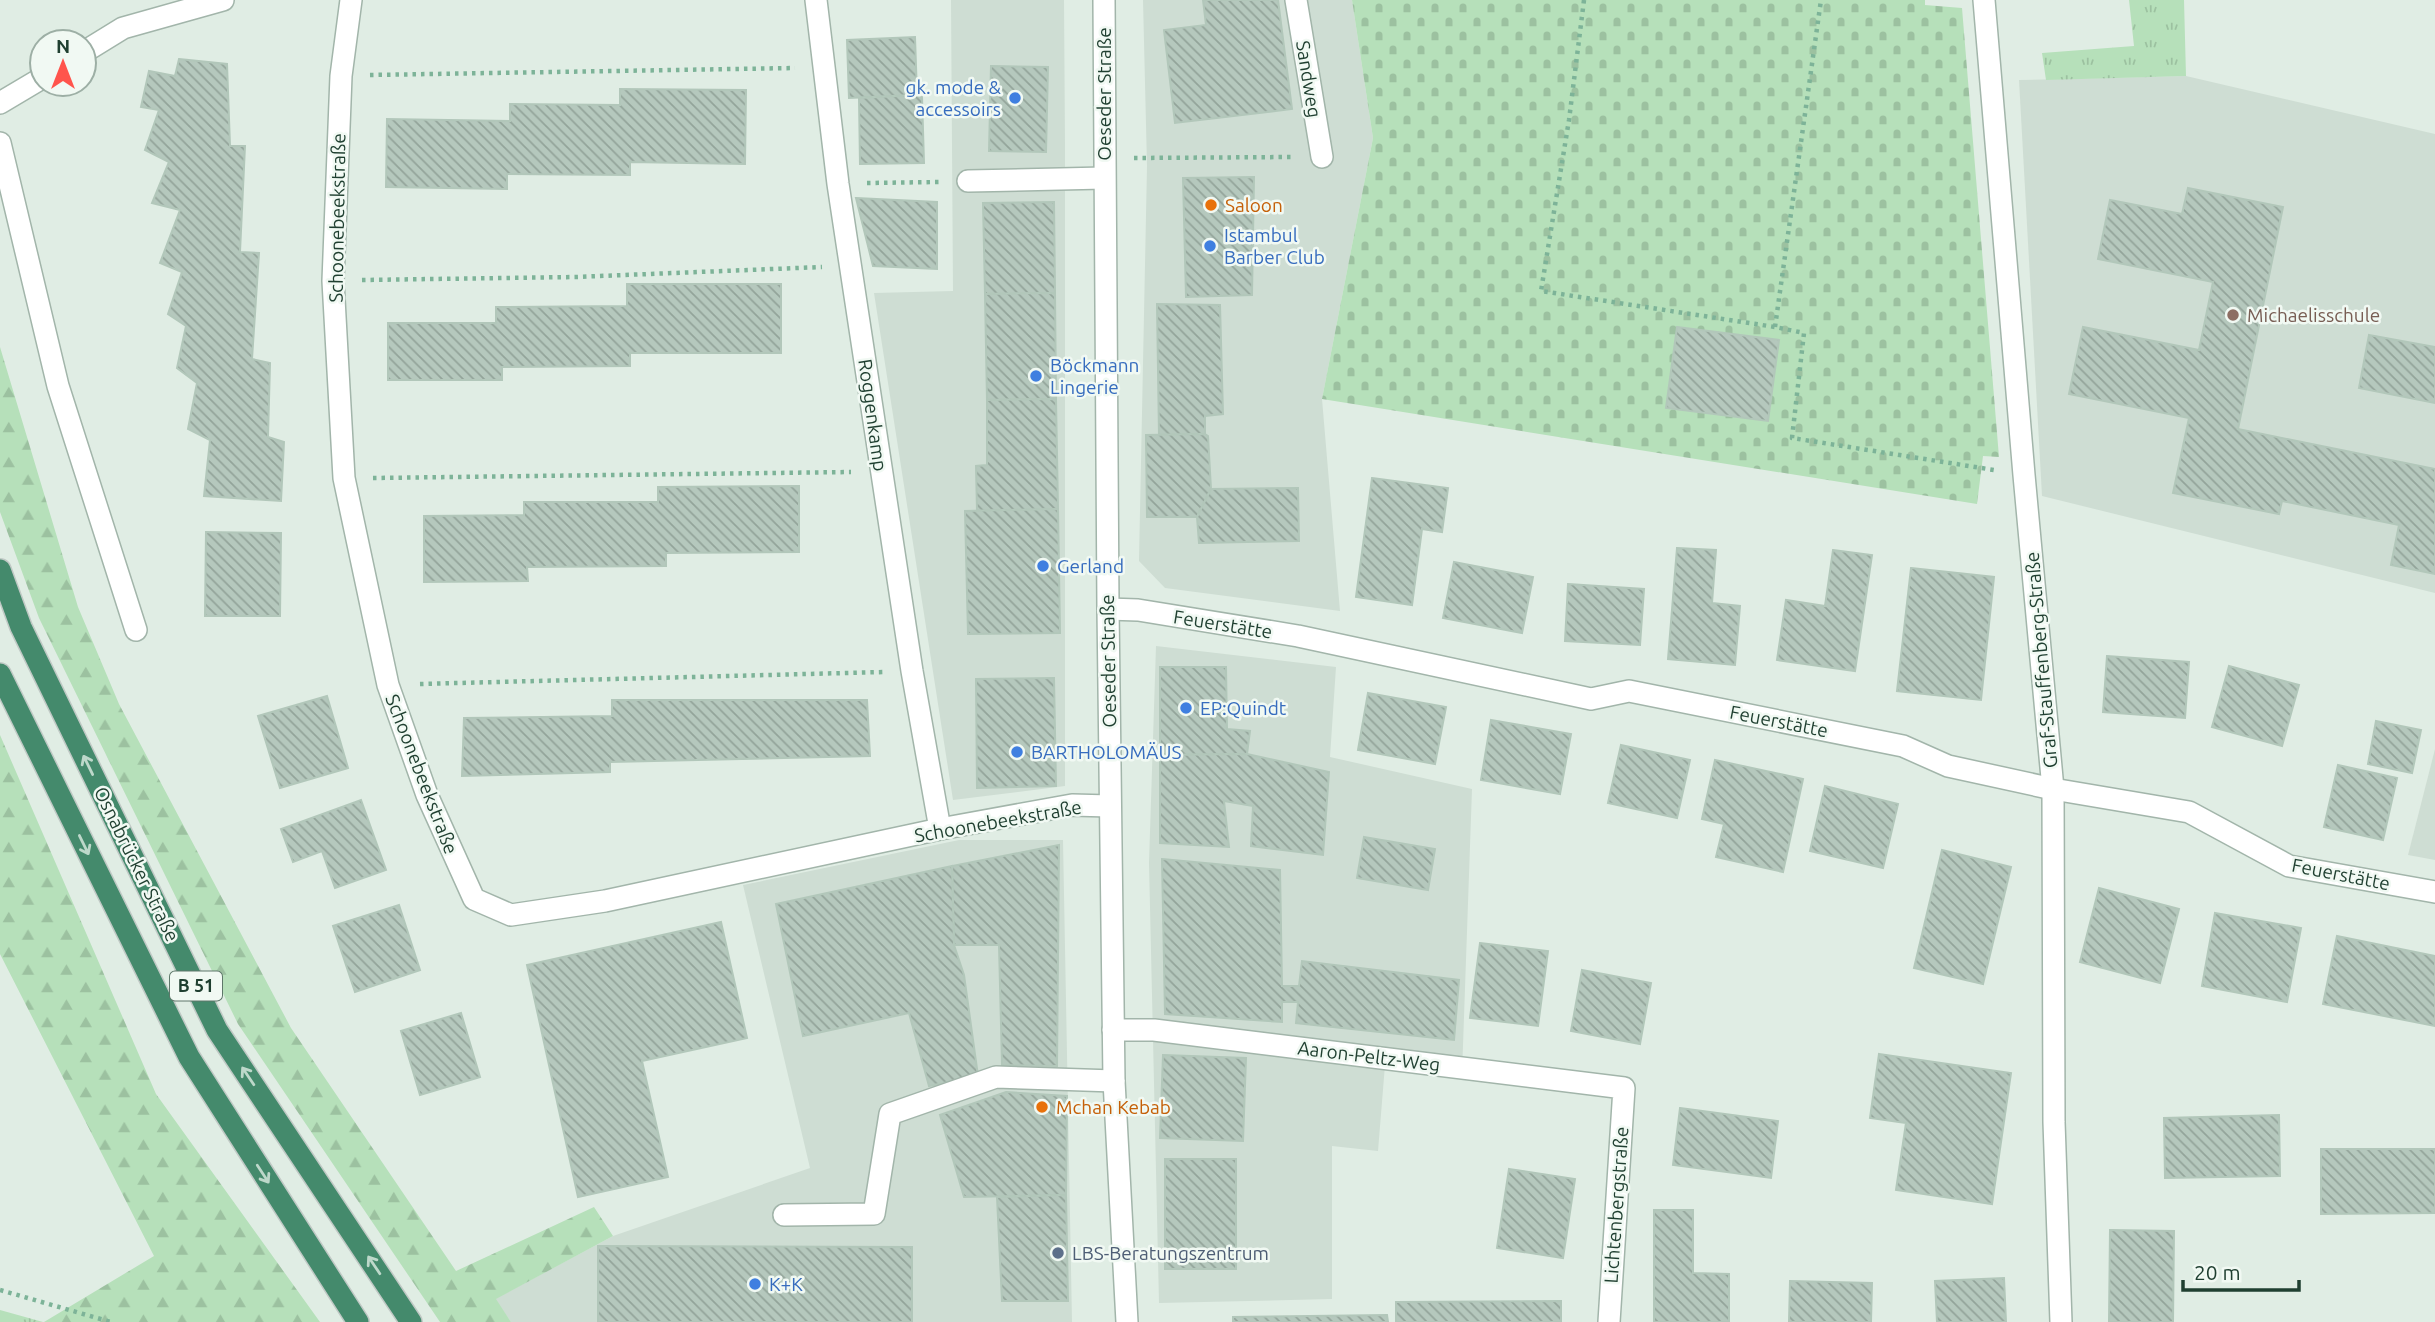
<svg xmlns="http://www.w3.org/2000/svg" width="2435" height="1322" font-family="Ubuntu,sans-serif">
  <defs>
    <pattern id="grass-tufts" width="24" height="20" patternUnits="userSpaceOnUse" patternTransform="scale(1.75)"><rect width="24" height="20" fill="#b6e0ba"/><path d="M3 7l-1-3M5 7V3M7 7l1-3M15 17l-1-3M17 17v-4M19 17l1-3" fill="none" stroke="#9cc1a0"/></pattern>
    <pattern id="forest-firs" width="22" height="20" patternUnits="userSpaceOnUse" patternTransform="scale(1.75)"><rect width="22" height="20" fill="#b6e0ba"/><path d="M5 1l3.5 6h-7zM16 11l3.5 6h-7z" fill="#9cc1a0"/></pattern>
    <pattern id="cemetery-stones" width="16" height="16" patternUnits="userSpaceOnUse" patternTransform="scale(1.75)"><rect width="16" height="16" fill="#b6e0ba"/><path d="M2 7V4a2 2 0 0 1 4 0v3zM10 15v-3a2 2 0 0 1 4 0v3z" fill="#9cc1a0"/></pattern>
    <pattern id="building-back-hatch" width="6" height="6" patternUnits="userSpaceOnUse" patternTransform="scale(1.75)"><rect width="6" height="6" fill="#b5c8bd"/><path d="M-1 5l2 2M0 0l6 6M5-1l2 2" fill="none" stroke="#93a49a"/></pattern>
  </defs>
  <rect width="100%" height="100%" fill="#e0ede4"/>
  <g fill="#ceddd3">
    <path d="M951,0H1064L1065,145V786L953,800L874,293L953,291Z"/>
    <path d="M1143,0H1352L1373,138L1322,399L1340,611L1165,588L1139,561L1147,166Z"/>
    <path d="M2186,76L2435,134V593L2042,496L2019,80Z"/>
    <path d="M1156,646L1336,667L1330,757L1472,789L1462,1074L1385,1065L1378,1151L1332,1146V1299L1159,1303L1149,863Z"/>
    <path d="M2435,749V860L2408,855Z"/>
    <path d="M959,840H1063L1072,1322H511L495,1299L613,1236L810,1168L743,885Z"/>
  </g>
  <g fill="url(#grass-tufts)">
    <path d="M2129,0H2184L2186,76L2046,80L2042,53L2134,46Z"/>
    <path d="M0,1310L43,1322H0Z"/>
  </g>
  <g fill="url(#forest-firs)">
    <path d="M0,347L78,607L119,704L291,1028L456,1271L594,1207L613,1236L496,1299L511,1322H440L238,1024L39,618L0,512Z"/>
    <path d="M0,735L156,1094L320,1322H44L154,1256L0,954Z"/>
  </g>
  <path fill="url(#cemetery-stones)" d="M1352,0H1925V5L1962,8L1999,457L1983,456L1977,504L1322,399L1373,138Z"/>
  <g fill="url(#building-back-hatch)" stroke="#b2c7ba" stroke-width="2">
    <path d="M1203,0H1278L1292,109L1175,123L1164,30L1206,25Z"/>
    <path d="M915,37L917,95L849,98L847,40Z"/>
    <path d="M179,59L227,64L230,146H245L240,252L259,253L252,359L270,363L268,437L284,442L281,501L204,496L210,440L188,429L197,383L177,368L186,326L168,314L182,272L160,263L180,210L152,203L169,162L145,150L159,110L141,107L149,71L175,76Z"/>
    <path d="M991,66L1048,67L1046,152L989,151Z"/>
    <path d="M620,89L746,90L745,164L630,162V175L507,174V189L386,187L387,119L510,121V104L620,105Z"/>
    <path d="M917,95L922,97L924,163L860,164L859,98Z"/>
    <path d="M1254,177L1252,295L1186,297L1183,178Z"/>
    <path d="M2188,188L2283,207L2238,429L2435,469V574L2391,565L2399,525L2282,501L2279,514L2173,493L2189,418L2069,394L2083,327L2199,350L2213,282L2098,259L2110,200L2182,214Z"/>
    <path d="M856,198L937,202V269L873,266Z"/>
    <path d="M1054,202L1055,293L985,294L983,203Z"/>
    <path d="M627,284H781V353H630V366L502,367V380H388V323H496V307L627,306Z"/>
    <path d="M1055,293L1056,399L987,400L985,294Z"/>
    <path d="M1157,304L1220,305L1223,414L1205,416V434L1159,435Z"/>
    <path d="M1677,327L1779,340L1768,421L1666,408Z"/>
    <path d="M2369,335L2435,347V403L2359,388Z"/>
    <path d="M1056,399L1058,509L977,511L976,466L987,465V400Z"/>
    <path d="M1205,434L1208,436L1211,489L1197,517H1147L1146,435Z"/>
    <path d="M1372,478L1448,488L1442,532L1422,529L1412,605L1356,597Z"/>
    <path d="M799,486V552L666,553V566L527,567L528,581L424,582V516L524,515V502H658V487Z"/>
    <path d="M1298,488L1299,541L1199,543L1197,517L1211,489Z"/>
    <path d="M1058,509L1060,633L968,634L965,511Z"/>
    <path d="M206,532L281,533L280,616H205Z"/>
    <path d="M1677,548L1716,550L1712,603L1740,606L1735,665L1668,659Z"/>
    <path d="M1833,550L1872,555L1855,671L1777,660L1786,600L1825,606Z"/>
    <path d="M1454,562L1533,577L1522,633L1443,618Z"/>
    <path d="M1911,568L1994,577L1981,700L1897,691Z"/>
    <path d="M1568,584L1644,589L1640,645L1565,641Z"/>
    <path d="M2107,656L2189,662L2185,718L2103,712Z"/>
    <path d="M2229,666L2299,685L2282,746L2212,727Z"/>
    <path d="M1160,667H1226L1227,729L1250,731L1247,754L1160,755Z"/>
    <path d="M1054,678L1056,786L977,788L976,679Z"/>
    <path d="M1368,693L1446,707L1435,764L1358,750Z"/>
    <path d="M327,696L348,768L280,788L258,716Z"/>
    <path d="M612,700H867L870,756L610,762V772L462,776L464,718L612,716Z"/>
    <path d="M1491,720L1571,734L1560,794L1481,780Z"/>
    <path d="M2376,721L2421,730L2412,773L2368,764Z"/>
    <path d="M1621,745L1690,760L1677,818L1608,803Z"/>
    <path d="M1247,754L1329,772L1323,855L1251,846L1253,806L1224,801L1229,847L1160,843V755Z"/>
    <path d="M1715,760L1803,779L1783,872L1716,857L1724,824L1702,819Z"/>
    <path d="M2338,765L2397,778L2383,840L2324,827Z"/>
    <path d="M1825,786L1898,804L1883,868L1810,851Z"/>
    <path d="M361,800L386,870L335,888L322,851L293,862L281,829Z"/>
    <path d="M1364,837L1435,849L1428,890L1357,878Z"/>
    <path d="M1059,845L1057,1066L1002,1065L999,945H954L952,866Z"/>
    <path d="M1942,850L2011,867L1983,984L1914,968Z"/>
    <path d="M1162,859L1280,870L1282,986H1299L1302,961L1459,980L1454,1040L1296,1023L1298,1002H1282V1022L1165,1014Z"/>
    <path d="M952,866L954,945L964,975L978,1076L929,1086L909,1013L803,1036L776,904Z"/>
    <path d="M2099,888L2179,909L2160,983L2080,962Z"/>
    <path d="M399,905L420,970L355,992L333,926Z"/>
    <path d="M2215,913L2301,928L2287,1002L2202,986Z"/>
    <path d="M721,922L747,1038L642,1061L668,1177L578,1197L527,965Z"/>
    <path d="M2337,936L2435,956V1026L2323,1004Z"/>
    <path d="M1480,943L1548,951L1538,1026L1470,1018Z"/>
    <path d="M1582,970L1651,983L1640,1044L1571,1031Z"/>
    <path d="M461,1013L480,1077L420,1095L401,1031Z"/>
    <path d="M1879,1054L2011,1073L1992,1204L1896,1190L1906,1123L1870,1118Z"/>
    <path d="M1163,1055L1246,1058L1243,1141L1160,1138Z"/>
    <path d="M1006,1092L1067,1096L1066,1195L964,1197L940,1115Z"/>
    <path d="M1680,1108L1778,1121L1771,1178L1673,1165Z"/>
    <path d="M2279,1115L2280,1176L2165,1178L2164,1118Z"/>
    <path d="M2321,1149H2435V1213L2321,1214Z"/>
    <rect x="1165" y="1159" width="71" height="110"/>
    <path d="M1509,1169L1575,1179L1563,1258L1497,1248Z"/>
    <path d="M1066,1195L1068,1301H1002L997,1197Z"/>
    <path d="M1654,1210H1693V1273L1729,1274V1322H1654Z"/>
    <path d="M2110,1230L2174,1231L2173,1322H2109Z"/>
    <path d="M598,1246L912,1247V1322H598Z"/>
    <path d="M2004,1278L2006,1322H1937L1935,1281Z"/>
    <path d="M1790,1281L1872,1283L1871,1322H1789Z"/>
    <path d="M1561,1301V1322H1396V1302Z"/>
    <path d="M1387,1315L1388,1322H1233V1317Z"/>
  </g>
  <g fill="none" stroke-linecap="round" stroke-linejoin="round">
    <defs>
      <g id="service">
        <path d="M84,52L123,28L223,0"/>
        <path d="M0,103L42,78"/>
        <path d="M0,143L58,386L136,630"/>
        <path d="M968,181L1104,178"/>
        <path d="M784,1215L874,1214L890,1114L996,1077L1114,1081"/>
      </g>
      <g id="minor">
        <path d="M351,0L341,76L333,281L344,478L388,685L427,795L474,899L511,915L605,901L940,829L1072,805L1110,806"/>
        <path d="M816,0L838,184L912,671L940,829"/>
        <path d="M1104,0L1108,609L1114,1081L1127,1322"/>
        <path d="M1296,0L1322,157"/>
        <path d="M1984,0L2024,475L2053,789L2054,1122L2061,1322"/>
        <path d="M1108,609L1138,610L1298,636L1591,699L1629,691L1903,746L1948,766L2053,789L2189,812L2289,866L2435,892"/>
        <path d="M1113,1030H1154L1624,1088L1609,1322"/>
      </g>
      <g id="trunk">
        <path d="M0,570L21,627L217,1030L411,1322"/>
        <path d="M0,674L189,1057L358,1322"/>
      </g>
    </defs>
    <use href="#service" stroke="#a2b5aa" stroke-width="24"/>
    <use href="#minor" stroke="#a2b5aa" stroke-width="24"/>
    <use href="#trunk" stroke="#c0c9c5" stroke-width="24"/>
    <g stroke="#7db398" stroke-width="4.5" stroke-dasharray="3.5 5" stroke-linecap="butt">
      <path d="M1584,0L1569,120L1541,291L1775,327L1804,333L1792,438L1994,470"/>
      <path d="M370,75L795,68"/>
      <path d="M1134,158L1293,157"/>
      <path d="M867,183L939,182"/>
      <path d="M362,280L575,277L822,267"/>
      <path d="M1775,327L1821,0"/>
      <path d="M373,478L851,472"/>
      <path d="M420,684L884,672"/>
      <path d="M0,1290L111,1322"/>
    </g>
    <use href="#service" stroke="#fff" stroke-width="21"/>
    <use href="#minor" stroke="#fff" stroke-width="21"/>
    <use href="#trunk" stroke="#448a6c" stroke-width="21"/>
  </g>
  <defs><path id="oneway-shaft" d="M-6 0H5M1.5-3L5.5 0L1.5 3" fill="none" stroke-width="1.6" stroke-linecap="round" stroke-linejoin="round" transform="scale(1.75)"/></defs>
  <g stroke="#bdd8ca">
    <use href="#oneway-shaft" transform="translate(88 765) rotate(-116)"/>
    <use href="#oneway-shaft" transform="translate(84 845) rotate(64)"/>
    <use href="#oneway-shaft" transform="translate(248 1076) rotate(-124)"/>
    <use href="#oneway-shaft" transform="translate(263 1174) rotate(57)"/>
    <use href="#oneway-shaft" transform="translate(374 1265) rotate(-124)"/>
  </g>
  <g fill="#3f7fe0" stroke="#f1f9f3" stroke-width="2.5">
    <circle cx="1015" cy="98" r="7"/>
    <circle cx="1210" cy="246" r="7"/>
    <circle cx="1036" cy="376" r="7"/>
    <circle cx="1043" cy="566" r="7"/>
    <circle cx="1186" cy="708" r="7"/>
    <circle cx="1017" cy="752" r="7"/>
    <circle cx="755" cy="1284" r="7"/>
  </g>
  <g fill="#e8710a" stroke="#f1f9f3" stroke-width="2.5">
    <circle cx="1211" cy="205" r="7"/>
    <circle cx="1042" cy="1107" r="7"/>
  </g>
  <circle fill="#8d6e63" stroke="#f1f9f3" stroke-width="2.5" cx="2233" cy="315" r="7"/>
  <circle fill="#5c6f8a" stroke="#f1f9f3" stroke-width="2.5" cx="1058" cy="1253" r="7"/>
  <g text-anchor="middle" stroke-width="5" stroke-linejoin="round" paint-order="stroke">
    <rect fill="#f1f9f3" stroke="#5e776a" stroke-width="2" x="170" y="971.5" width="52" height="29" rx="5"/>
    <g font-size="18" font-weight="bold" fill="#1f3f30">
      <text x="196" y="992">B 51</text>
    </g>
    <g font-size="19" fill="#1f3f30" stroke="#f1f9f3">
      <text transform="translate(1309 79) rotate(81)" y="7">Sandweg</text>
      <text transform="translate(1104 94) rotate(-90)" y="7">Oeseder Straße</text>
      <text transform="translate(337 218) rotate(-89)" y="7">Schoonebeekstraße</text>
      <text transform="translate(873 415) rotate(82)" y="7">Roggenkamp</text>
      <text transform="translate(1223 624) rotate(9)" y="7">Feuerstätte</text>
      <text transform="translate(2041 660) rotate(-95)" y="7">Graf-Stauffenberg-Straße</text>
      <text transform="translate(1108 661) rotate(-91)" y="7">Oeseder Straße</text>
      <text transform="translate(1779 721) rotate(11)" y="7">Feuerstätte</text>
      <text transform="translate(422 774) rotate(69)" y="7">Schoonebeekstraße</text>
      <text transform="translate(998 821) rotate(-10)" y="7">Schoonebeekstraße</text>
      <text transform="translate(137 864) rotate(64)" y="7">Osnabrücker Straße</text>
      <text transform="translate(2341 874) rotate(11)" y="7">Feuerstätte</text>
      <text transform="translate(1369 1056) rotate(7)" y="7">Aaron-Peltz-Weg</text>
      <text transform="translate(1616 1205) rotate(-86)" y="7">Lichtenbergstraße</text>
    </g>
    <g font-size="19" fill="#366cbe" stroke="#f1f9f3" text-anchor="start">
      <text x="1001" y="94" text-anchor="end">gk. mode &amp;<tspan x="1001" dy="22">accessoirs</tspan></text>
      <text x="1224" y="242">Istambul<tspan x="1224" dy="22">Barber Club</tspan></text>
      <text x="1050" y="372">Böckmann<tspan x="1050" dy="22">Lingerie</tspan></text>
      <text x="1057" y="573">Gerland</text>
      <text x="1200" y="715">EP:Quindt</text>
      <text x="1031" y="759">BARTHOLOMÄUS</text>
      <text x="769" y="1291">K+K</text>
    </g>
    <g font-size="19" fill="#c56008" stroke="#f1f9f3" text-anchor="start">
      <text x="1225" y="212">Saloon</text>
      <text x="1056" y="1114">Mchan Kebab</text>
    </g>
    <g font-size="19" fill="#785e54" stroke="#f1f9f3" text-anchor="start">
      <text x="2247" y="322">Michaelisschule</text>
    </g>
    <g font-size="19" fill="#4e5e75" stroke="#f1f9f3" text-anchor="start">
      <text x="1072" y="1260">LBS-Beratungszentrum</text>
    </g>
  </g>
  <g transform="translate(63 63)"><circle r="33" fill="#f1f9f3" stroke="#9dafa5" stroke-width="2"/>
  <path d="M0-5L12 26L0 18L-12 26Z" fill="#ff544c"/>
  <text y="-10" font-size="19" font-weight="bold" text-anchor="middle" fill="#1f3f30">N</text>
  </g>
  <path d="M2183 1280v10h116v-10" fill="none" stroke="#1f3f30" stroke-width="3.5"/>
  <text x="2194" y="1280" font-size="21" fill="#1f3f30" stroke="#f1f9f3" stroke-width="5" paint-order="stroke">20 m</text>
</svg>
